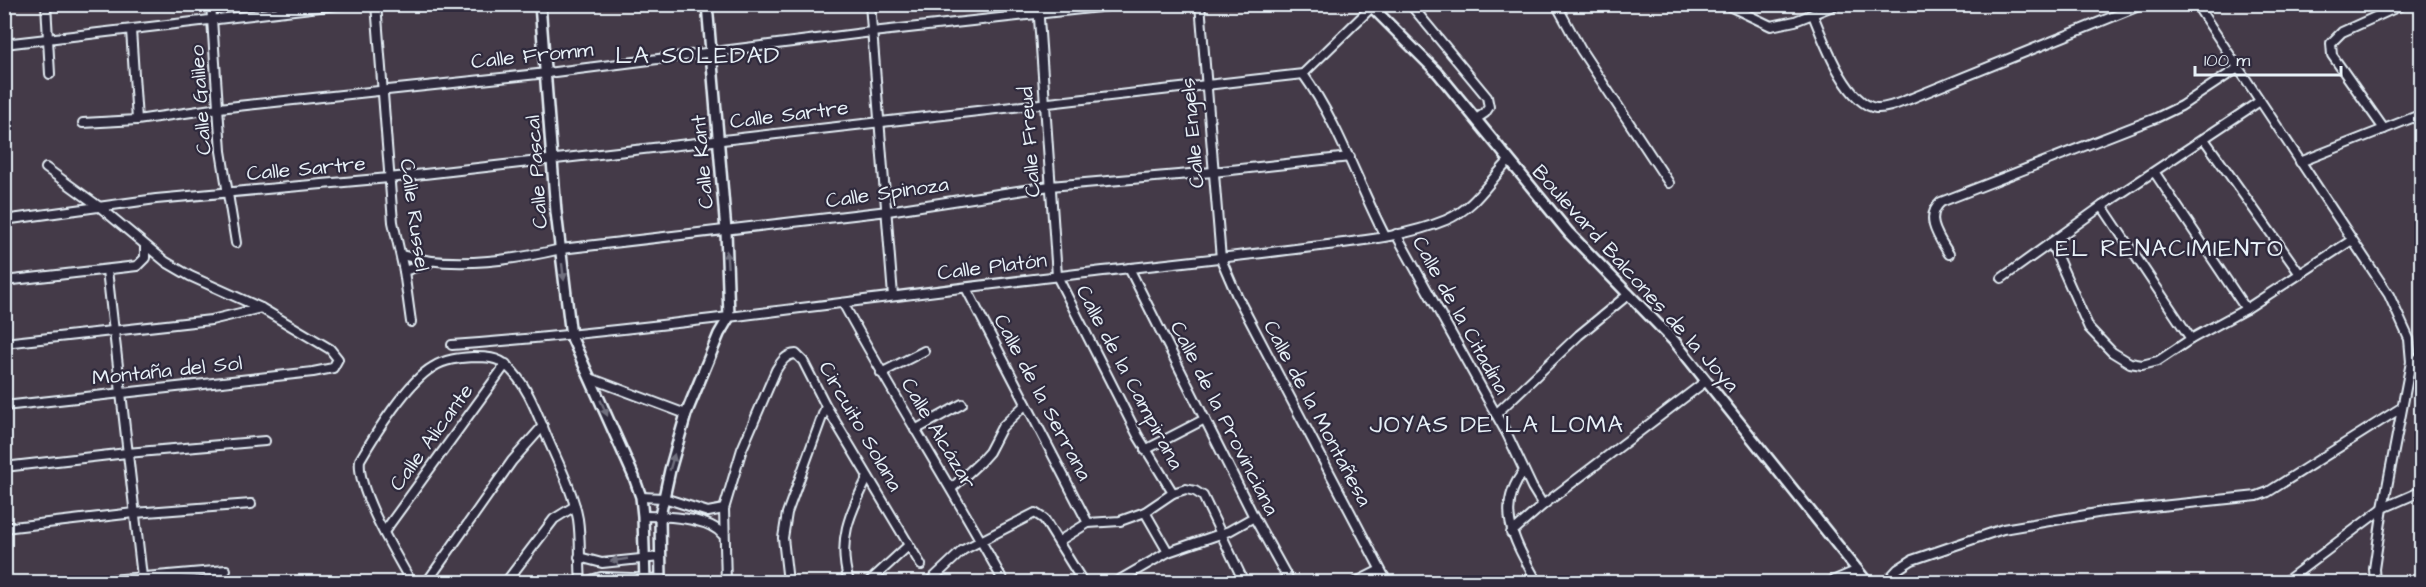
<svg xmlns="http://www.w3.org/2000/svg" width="2426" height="587" font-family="'Architects Daughter',sans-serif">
  <rect width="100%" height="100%" fill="#443a48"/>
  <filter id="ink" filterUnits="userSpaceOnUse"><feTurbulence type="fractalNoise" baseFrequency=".0167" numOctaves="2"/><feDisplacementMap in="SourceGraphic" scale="12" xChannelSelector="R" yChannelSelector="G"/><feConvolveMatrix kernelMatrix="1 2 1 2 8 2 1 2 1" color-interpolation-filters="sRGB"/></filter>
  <g filter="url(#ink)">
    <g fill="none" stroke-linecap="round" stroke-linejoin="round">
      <defs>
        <g id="minor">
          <path d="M46,4L50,74"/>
          <path d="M211,4L221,151L236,243"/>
          <path d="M376,4L393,222L404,271L411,322"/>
          <path d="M870,4L893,296"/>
          <path d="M1038,4L1057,276L1138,436L1173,493"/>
          <path d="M1200,4L1221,259L1237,296L1387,582"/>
          <path d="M1410,4L1487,97L1489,107L1485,113L1476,119"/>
          <path d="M1556,4L1581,50L1669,183"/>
          <path d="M1725,4L1771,26L1795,21L1838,4"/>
          <path d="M2196,4L2389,295L2409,339L2411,362L2383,508L2374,569L2375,582"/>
          <path d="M1416,11L1430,4"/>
          <path d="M1813,15C1823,39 1846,104 1876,108C1888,109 1901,102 1912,98L2144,4"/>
          <path d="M131,30L137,120"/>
          <path d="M4,44L346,4"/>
          <path d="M1303,74C1339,124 1357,182 1385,236"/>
          <path d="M83,123L137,120L219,108L547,73L872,32L1127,4"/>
          <path d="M2384,129L2332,55L2331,43L2342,32L2404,4"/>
          <path d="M2204,139L2300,274"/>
          <path d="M2300,162L2422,114"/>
          <path d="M2155,173L2246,309"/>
          <path d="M2102,206L2191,339"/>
          <path d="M4,220L156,199L389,178L1303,74L1375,4"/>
          <path d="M1396,234L1507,434L1532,487L1543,505"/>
          <path d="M2051,243L2089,328L2112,352L2130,363L2142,365L2158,361L2191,339L2246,309L2352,240"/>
          <path d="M1949,254C1940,239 1923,218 1941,202L2156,118L2181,106L2238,68"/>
          <path d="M401,255C452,269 510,261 561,249L888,211L1050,186L1213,172L1350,157"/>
          <path d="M1129,268L1254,517L1290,582"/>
          <path d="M107,270L142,577"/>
          <path d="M404,271L429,263"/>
          <path d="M2002,278L2102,206L2260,101"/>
          <path d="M4,281L137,266L145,258V246"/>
          <path d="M966,288L1088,523"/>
          <path d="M843,303C894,397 952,488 1004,582"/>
          <path d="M4,343L211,320L261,308"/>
          <path d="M452,345C667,329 880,296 1095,272C1167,264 1240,256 1312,247C1357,241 1405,237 1446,220C1475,208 1488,182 1509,161"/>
          <path d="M2411,362L2422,357"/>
          <path d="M881,373L924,351"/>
          <path d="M590,378L686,414"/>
          <path d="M4,406L313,372L333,368L338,359L330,349L261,308L190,276L166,262L101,208L46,168"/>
          <path d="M1496,414L1579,335L1629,294"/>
          <path d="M915,430L962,404"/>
          <path d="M1145,450L1205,419"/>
          <path d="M4,467L127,453L265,441"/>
          <path d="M1524,471C1493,510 1517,545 1537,582"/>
          <path d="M952,488L980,462L989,452L1002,427L1026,404"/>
          <path d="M641,497L664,498L708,512L724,509"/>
          <path d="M1145,512L1168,552"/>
          <path d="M643,516C666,516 709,517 723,535"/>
          <path d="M4,528L134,513L251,504"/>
          <path d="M384,532L506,364"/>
          <path d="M1511,533L1543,505L1706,381"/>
          <path d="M1059,541L1088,523L1120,521L1145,512L1173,493L1186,489L1195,491L1203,496L1244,582"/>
          <path d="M579,557L602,563L660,557"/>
          <path d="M87,582L226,570"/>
          <path d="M411,582C396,554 356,490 360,460C375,434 408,381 433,367C445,359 459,358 473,357C485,357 498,357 507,366C527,384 537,413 547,437C558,463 573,491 578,519C581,539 579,561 581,582"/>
          <path d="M427,582L512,461L543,426"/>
          <path d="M506,582L554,519L575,506"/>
          <path d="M584,582L601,577L661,579"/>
          <path d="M726,582L724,509L742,449L776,370C781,362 786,354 796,354L803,361L826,406L921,565"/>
          <path d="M788,582L783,538L787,513L826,406"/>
          <path d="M849,582C837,540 849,515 868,477"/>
          <path d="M869,582L908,546"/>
          <path d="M929,582L963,550L1035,513L1044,519L1083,582"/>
          <path d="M1116,582L1168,552L1229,531L1254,517"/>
          <path d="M1356,582L1380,570"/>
          <path d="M1830,582L1858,570"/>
          <path d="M1886,582L1898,569L1912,560L2003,529L2103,512L2257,496L2268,492L2401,408"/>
          <path d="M2285,582L2383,508L2422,491"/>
        </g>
        <g id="tertiary">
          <path d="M540,4L556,212L571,336L634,477L641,497L643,516L645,582"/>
          <path d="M1369,4L1438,73L1569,233L1675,342L1867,582"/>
          <path d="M661,582L660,516L670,470L686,414L719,334L729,317L726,231L707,4"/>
        </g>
      </defs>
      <use href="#minor" stroke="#e8f1f8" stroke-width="12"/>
      <use href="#tertiary" stroke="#e8f1f8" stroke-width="14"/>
      <use href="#minor" stroke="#2f2a3d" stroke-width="8"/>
      <use href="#tertiary" stroke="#2f2a3d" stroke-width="9"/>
    </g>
    <defs><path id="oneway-solid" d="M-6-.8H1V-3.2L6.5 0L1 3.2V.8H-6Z" transform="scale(1.5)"/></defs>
    <g fill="#70707e">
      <use href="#oneway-solid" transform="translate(727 259) rotate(-94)"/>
      <use href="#oneway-solid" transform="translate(563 272) rotate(83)"/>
      <use href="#oneway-solid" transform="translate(604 408) rotate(66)"/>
      <use href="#oneway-solid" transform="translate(672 462) rotate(-74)"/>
      <use href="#oneway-solid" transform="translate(619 560) rotate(172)"/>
    </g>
  </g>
  <g text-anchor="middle" stroke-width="4.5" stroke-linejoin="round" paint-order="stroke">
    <g font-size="21" fill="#e8f1f8" stroke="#2f2a3d">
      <text transform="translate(532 55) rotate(-6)" y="7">Calle Fromm</text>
      <text transform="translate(200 100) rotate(-94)" y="7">Calle Galileo</text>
      <text transform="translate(789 114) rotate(-7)" y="7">Calle Sartre</text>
      <text transform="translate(1192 133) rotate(-95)" y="7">Calle Engels</text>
      <text transform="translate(1029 142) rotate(-94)" y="7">Calle Freud</text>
      <text transform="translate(702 162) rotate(-95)" y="7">Calle Kant</text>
      <text transform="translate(306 168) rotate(-5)" y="7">Calle Sartre</text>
      <text transform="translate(536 172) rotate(-94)" y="7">Calle Pascal</text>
      <text transform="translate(887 192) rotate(-8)" y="7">Calle Spinoza</text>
      <text transform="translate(415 215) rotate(82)" y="7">Calle Russel</text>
      <text transform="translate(992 266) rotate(-7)" y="7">Calle Platón</text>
      <text transform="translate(1636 278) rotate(48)" y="7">Boulevard Balcones de la Joya</text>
      <text transform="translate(1461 315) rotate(61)" y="7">Calle de la Citadina</text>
      <text transform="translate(167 370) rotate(-6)" y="7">Montaña del Sol</text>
      <text transform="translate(1130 377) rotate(62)" y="7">Calle de la Campirana</text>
      <text transform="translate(1043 397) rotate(62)" y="7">Calle de la Serrana</text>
      <text transform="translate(1318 413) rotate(62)" y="7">Calle de la Montañesa</text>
      <text transform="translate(1225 418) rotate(63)" y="7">Calle de la Provinciana</text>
      <text transform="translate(861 426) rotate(60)" y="7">Circuito Solana</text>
      <text transform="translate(939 433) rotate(59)" y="7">Calle Alcázar</text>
      <text transform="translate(431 437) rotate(-54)" y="7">Calle Alicante</text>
    </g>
    <g font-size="24" letter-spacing="1.5" fill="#e8f1f8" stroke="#2f2a3d">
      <text x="698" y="63">LA SOLEDAD</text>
      <text x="2170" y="256">EL RENACIMIENTO</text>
      <text x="1497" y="432">JOYAS DE LA LOMA</text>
    </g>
  </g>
  <rect width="2426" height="587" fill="none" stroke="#2f2a3d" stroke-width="24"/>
  <rect x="12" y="12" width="2402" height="563" fill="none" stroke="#e8f1f8" stroke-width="2" filter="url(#ink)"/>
  <path d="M2195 66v9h146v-9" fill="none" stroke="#e8f1f8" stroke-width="3"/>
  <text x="2204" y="66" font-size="18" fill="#e8f1f8" stroke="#2f2a3d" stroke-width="4.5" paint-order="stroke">100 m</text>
</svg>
